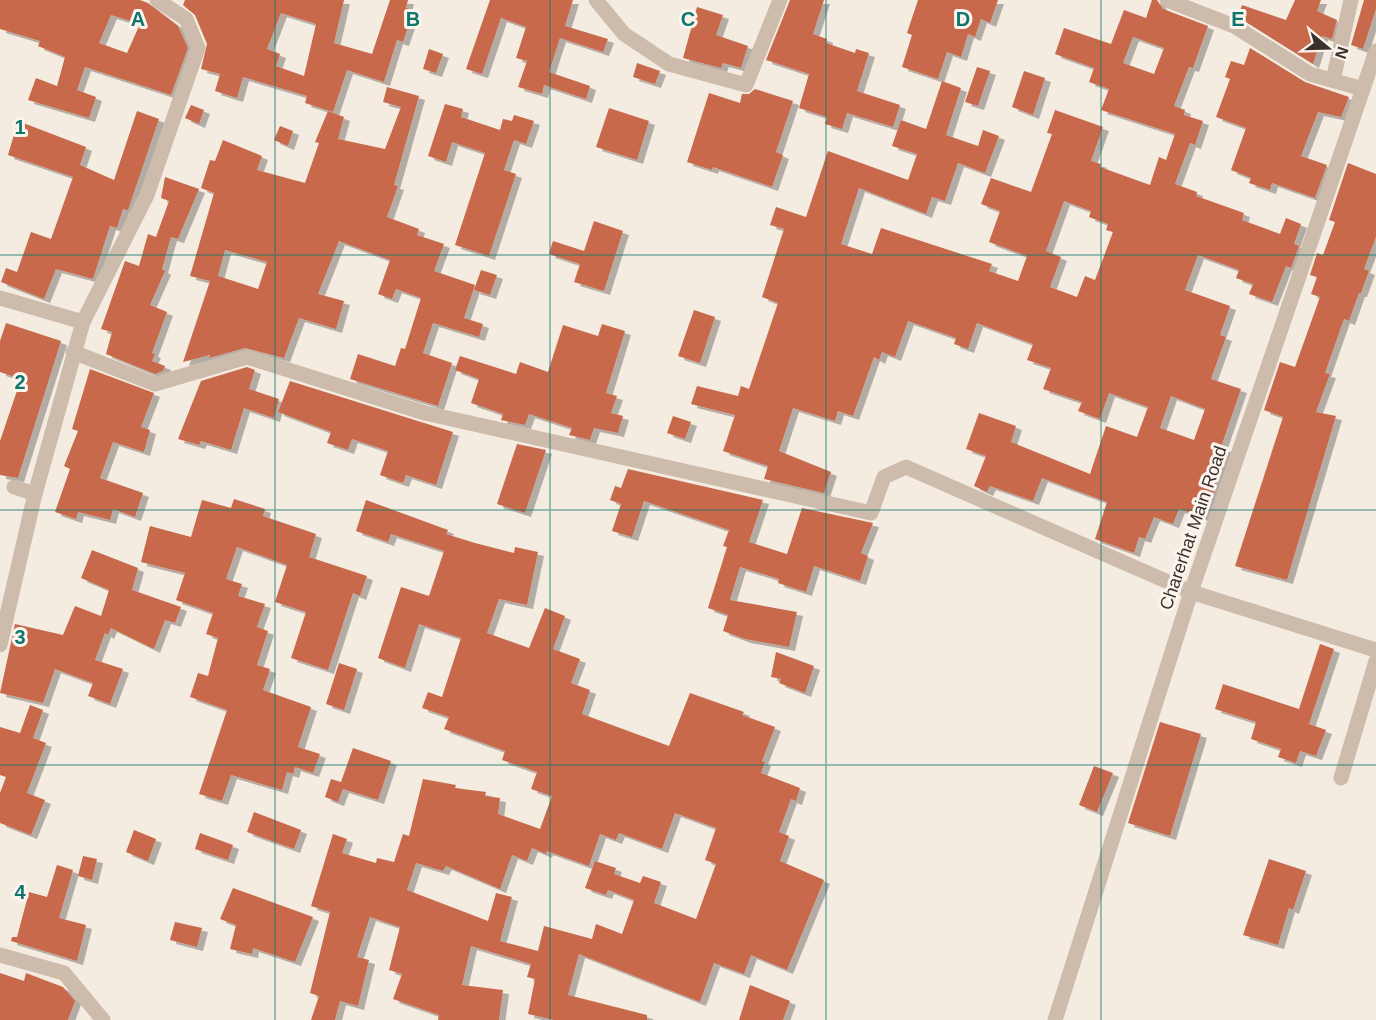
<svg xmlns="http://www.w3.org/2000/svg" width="1376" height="1020" font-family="Helvetica,sans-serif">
  <defs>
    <filter id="shadow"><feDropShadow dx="6" dy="4" stdDeviation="0" flood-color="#0004"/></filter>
  </defs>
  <rect width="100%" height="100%" fill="#f4ebe1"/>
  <g fill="#c8694b" fill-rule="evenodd" filter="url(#shadow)">
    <path d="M0,0H140L148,3L178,26L188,48L171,95L85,67L77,90L96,97L89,118L28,100L36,78L57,86L65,57L38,46L40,41L0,29ZM111,15L140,24L127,53L99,43Z"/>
    <path d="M185,0H344L334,43L372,54L390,0H408L406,8L414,10L403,42L397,40L384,82L347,70L333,112L305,103L307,96L243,77L237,98L215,91L220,74L201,69L207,44L195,15L183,5ZM281,13L316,24L304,76L276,66L280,54L267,49Z"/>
    <path d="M490,0H573L565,26L608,39L603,52L560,38L549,72L590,86L586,99L544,85L542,94L518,87L527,61L516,58L526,27L501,18L482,74L466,69Z"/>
    <path d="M790,0H824L813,34L827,39L826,43L855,53L856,49L869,53L857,91L900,105L893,127L847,113L842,129L825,124L827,117L799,108L809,74L766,60Z"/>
    <path d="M918,0H998L990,23L981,19L975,37L968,34L961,57L947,52L938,79L902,67L912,35L907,33Z"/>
    <path d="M1152,0H1157L1163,9L1208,26L1193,68L1189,67L1174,106L1185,110L1184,115L1203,121L1195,145L1190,143L1175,184L1197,192L1196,196L1244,213L1242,220L1280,234L1286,218L1301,224L1294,244L1299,246L1291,268L1286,266L1272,302L1249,294L1253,284L1236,278L1239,270L1198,255L1185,290L1230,306L1220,335L1226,337L1211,379L1241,389L1221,447L1228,449L1205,518L1179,509L1173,524L1154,517L1145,539L1139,537L1134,553L1095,539L1107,502L1042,478L1033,501L990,486L987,492L974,486L986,456L966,449L979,413L1016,426L1011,442L1090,474L1106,426L1137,437L1148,407L1109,393L1100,419L1078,411L1082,402L1043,389L1051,368L1027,360L1033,344L977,323L968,349L954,344L956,338L908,321L895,357L882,352L879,360L874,357L853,416L838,411L835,421L793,408L779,451L831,472L824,493L764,479L768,466L723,451L735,415L691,404L697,386L738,396L741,386L749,389L778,303L762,297L784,229L770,225L776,207L806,217L828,151L908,180L917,154L892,146L901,120L926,129L942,81L961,88L946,135L978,146L983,130L999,136L985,173L958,163L945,201L932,197L926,214L859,188L841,244L872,254L881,228L992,264L989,271L1018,281L1027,256L989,242L1000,211L981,204L991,178L1031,192L1052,134L1047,133L1055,110L1103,127L1091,161L1101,164L1100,167L1150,185L1159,157L1166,160L1175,134L1101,110L1109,89L1089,82L1094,68L1055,54L1064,28L1111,44L1124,10L1146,18ZM1133,37L1164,48L1154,74L1123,63ZM1064,201L1091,211L1089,217L1108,224L1106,230L1113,232L1095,280L1085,276L1077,297L1050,287L1061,257L1046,251ZM1171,396L1205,409L1194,440L1160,428Z"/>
    <path d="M1295,0H1321L1317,11L1337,20L1332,39L1322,36L1313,64L1238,17L1242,5L1286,20Z"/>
    <path d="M1364,0H1376V9L1363,49L1351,45Z"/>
    <path d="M697,7L723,15L716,35L748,46L741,68L723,63L721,68L683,58Z"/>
    <path d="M1250,48L1305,82L1349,97L1341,117L1318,112L1301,156L1327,165L1315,198L1272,183L1270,190L1249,183L1251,178L1231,170L1246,128L1216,117L1230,79L1225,77L1231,61L1244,65Z"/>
    <path d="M429,49L443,54L436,73L423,69Z"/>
    <path d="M637,63L660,71L655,84L633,77Z"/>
    <path d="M977,67L990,71L978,106L965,102Z"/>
    <path d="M1024,71L1045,78L1033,115L1012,107Z"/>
    <path d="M387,87L419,96L394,185L398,186L387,217L419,229L417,235L444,244L434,271L475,285L464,318L483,324L479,337L433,323L423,353L452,363L438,406L350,379L358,354L395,366L401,348L405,349L421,298L396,289L392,299L378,294L390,260L339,241L318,294L344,301L336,329L299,318L284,358L245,348L209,358L210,355L183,362L210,281L190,276L214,193L201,188L210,160L215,161L223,140L262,156L257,170L305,183L319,143L315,142L328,111L344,117L338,139L385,149L401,107L383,102ZM225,250L267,262L258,289L218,276Z"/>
    <path d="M755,89L793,101L776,152L783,155L772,187L713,167L712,170L687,162L709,93L740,103L742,94H749Z"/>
    <path d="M445,104L463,109L461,117L500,130L503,119L512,121L514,115L534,121L526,144L514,140L504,170L516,174L489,256L455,245L485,153L452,142L446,162L428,156Z"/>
    <path d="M191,105L204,110L199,124L185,118Z"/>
    <path d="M609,108L649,121L637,160L596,147Z"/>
    <path d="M137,111L159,119L128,210L123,209L117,228L110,226L93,279L56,269L44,299L1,282L6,268L17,272L31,232L51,239L73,177L8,155L18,121L86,147L80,165L114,180Z"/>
    <path d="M280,126L293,131L288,146L274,140Z"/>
    <path d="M1348,163L1376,174V237L1364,269L1369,271L1361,293H1359L1349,321L1344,319L1325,373L1330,374L1316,412L1336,416L1287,580L1235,566L1283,417L1264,410L1280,362L1295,367L1320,297L1311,294L1317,277L1310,275L1317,253L1323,255L1335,222L1329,220Z"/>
    <path d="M165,177L199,189L178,239L171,237L162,269L165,271L150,305L167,312L152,353L155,354L152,361L165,366L163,371L155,374L106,354L112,332L101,329L125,261L139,266L148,234L156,237L169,201L161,198Z"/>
    <path d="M594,221L623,231L604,291L574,282L580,264L549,254L553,241L584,251Z"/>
    <path d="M481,270L497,275L490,295L474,290Z"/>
    <path d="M694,310L715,317L700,363L678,356Z"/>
    <path d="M6,323L61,341L18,478L0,475V441L21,379L0,372V341Z"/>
    <path d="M602,324L625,331L606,393L617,396L611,413L623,416L618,433L594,428L590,440L569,435L572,428L529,414L525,425L501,420L503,414L471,403L479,379L455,370L460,356L516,374L520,362L548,372L563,325L598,336Z"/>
    <path d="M247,367L255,370L249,389L279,399L274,418L244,408L231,450L201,441L199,445L178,439L201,381Z"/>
    <path d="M90,369L154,393L141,427L150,430L144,452L113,442L100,478L143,493L135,517L113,509L110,520L78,512L76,519L55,512L70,469L64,466L78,431L72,429Z"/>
    <path d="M290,381L453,432L436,485L406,475L403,483L380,475L388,451L352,439L348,450L327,443L331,432L278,412Z"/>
    <path d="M673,416L691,422L685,439L667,433Z"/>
    <path d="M517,444L546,450L525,513L497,504Z"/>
    <path d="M628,469L763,500L749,542L787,554L802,508L873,523L861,553L868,556L860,581L814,566L806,592L778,583L779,579L740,567L730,600L797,612L789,647L745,639L723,631L728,615L708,608L727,547L723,546L729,530L644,501L632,537L612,531L621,504L610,500L615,486L621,488Z"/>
    <path d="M234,499L265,509L263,516L316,534L309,557L367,576L360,596L353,593L328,670L291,658L306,612L275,602L287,565L237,547L226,579L242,584L238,596L265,604L257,627L268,631L257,665L270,669L263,690L311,707L298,747L320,754L313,773L295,767L293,774L287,772L282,790L231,775L222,801L199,794L227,710L190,697L198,673L208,676L218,638L206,634L213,613L176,600L185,573L141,562L150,526L191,537L202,500L231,508Z"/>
    <path d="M366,500L448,530L446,534L475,543L514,553L515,547L538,552L527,605L499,599L487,633L529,648L545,608L565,616L553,649L580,659L571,683L590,690L582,714L669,746L690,693L744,712L742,715L775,727L762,761L765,762L761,773L800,788L796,801L791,799L779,832L789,836L780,861L824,880L787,970L751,955L744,974L714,963L700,1002L579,954L568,995L647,1015V1020H554L528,1014L535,979L527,977L531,964L471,946L462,985L503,990L499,1020H438L439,1015L393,999L402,974L389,970L400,927L370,917L357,957L369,960L358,1006L340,1001L335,1020H311L319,996L310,993L330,912L311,906L333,834L347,839L342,853L376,863L377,858L394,862L403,834L409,836L423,779L456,785L455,788L486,792L485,796L500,798L498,814L540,829L552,796L531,789L537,772L502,760L505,751L444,729L449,717L422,708L428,692L442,697L461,638L419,624L405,668L378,658L401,587L429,596L444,551L391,534L388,542L356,531ZM675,813L716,828L705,860L716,864L696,919L654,903L661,882L643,876L640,883L614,874L616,868L595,861L585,888L606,895L608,890L634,900L622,934L596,924L592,939L544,926L538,951L500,941L512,897L496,893L488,921L407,890L416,863L443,871L446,866L500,889L512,855L527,861L532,848L546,854L547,851L589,866L600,834L616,840L619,833L662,849Z"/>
    <path d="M92,550L138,568L132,590L181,607L175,623L165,620L154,649L111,628L108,635L105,633L95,660L123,669L110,704L88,696L93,683L55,669L43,703L0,693L15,624L63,635L75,606L101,616L109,590L81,578Z"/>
    <path d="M1320,644L1334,649L1309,724L1326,730L1316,756L1300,751L1296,763L1278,757L1281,749L1251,739L1256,722L1215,709L1223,684L1299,709Z"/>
    <path d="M776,652L814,666L805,693L779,683L781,679L771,677Z"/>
    <path d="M339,663L357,669L344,710L326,704Z"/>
    <path d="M30,705L43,710L33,738L46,743L27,793L45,800L31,835L0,823V793L6,777L0,775V727L20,733Z"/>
    <path d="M1160,722L1201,734L1170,836L1128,823Z"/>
    <path d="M353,748L391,761L378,800L343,789L338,802L325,797L331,779L341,782Z"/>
    <path d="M1094,766L1113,773L1097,812L1079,805Z"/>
    <path d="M254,812L301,830L294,849L247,832Z"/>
    <path d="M134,830L156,839L148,861L126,852Z"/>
    <path d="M200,833L233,845L228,860L195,849Z"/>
    <path d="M83,856L97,859L92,880L78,876Z"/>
    <path d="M1269,859L1306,871L1293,910L1289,908L1278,945L1243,935Z"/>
    <path d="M57,865L73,870L59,918L86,925L77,961L11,941L12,937H17L29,892L47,897Z"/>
    <path d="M233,888L313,917L295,962L253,948L252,954L230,949L236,925L220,919Z"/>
    <path d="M175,922L202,928L197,947L170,940Z"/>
    <path d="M0,973L24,981L26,973L63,987L75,1001L68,1020H0Z"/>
    <path d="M750,985L790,1001L783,1020H739Z"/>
  </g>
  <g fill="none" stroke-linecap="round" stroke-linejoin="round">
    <g stroke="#cdbbac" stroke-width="15">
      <path d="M596,0L624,34L669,64L746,85L780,0"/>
      <path d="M1167,0L1234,26L1310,74L1363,89"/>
      <path d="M1333,80L1351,0"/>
      <path d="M0,298L83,322"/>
      <path d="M73,352L155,384L247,357L425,413L871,513L884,477L906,467L1191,592L1376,650"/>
      <path d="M14,487L35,494L83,322L147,195L198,48L186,19L157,0"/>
      <path d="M0,645L35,494"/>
      <path d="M1341,778L1376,661"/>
      <path d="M0,955L64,973L103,1020"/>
    </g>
    <path stroke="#cdbbac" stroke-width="15" d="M1055,1020L1191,592L1376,51"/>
  </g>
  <path fill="none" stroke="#0f766e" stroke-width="1.5" stroke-opacity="0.55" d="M275,0V1020M550,0V1020M826,0V1020M1101,0V1020M0,255H1376M0,510H1376M0,765H1376"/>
  <g text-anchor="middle" stroke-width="6" stroke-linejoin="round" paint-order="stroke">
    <g font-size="18" fill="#3b302b" stroke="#fbf5ee">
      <text transform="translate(1193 528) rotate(-71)" y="6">Charerhat Main Road</text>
    </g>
  </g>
  <g font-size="20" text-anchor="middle" font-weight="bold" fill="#0f766e" stroke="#fbf5ee" stroke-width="6" stroke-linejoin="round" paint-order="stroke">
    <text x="138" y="26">A</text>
    <text x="413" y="26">B</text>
    <text x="688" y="26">C</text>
    <text x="963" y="26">D</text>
    <text x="1238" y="26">E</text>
    <text x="20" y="134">1</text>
    <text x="20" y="389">2</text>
    <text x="20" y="644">3</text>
    <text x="20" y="899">4</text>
  </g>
  <g transform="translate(1328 48) rotate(109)" stroke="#fbf5ee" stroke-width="4.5" paint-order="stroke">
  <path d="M0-4.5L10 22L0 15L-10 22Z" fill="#3b302b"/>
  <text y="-9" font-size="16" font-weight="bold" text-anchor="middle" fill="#3b302b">N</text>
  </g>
</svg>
